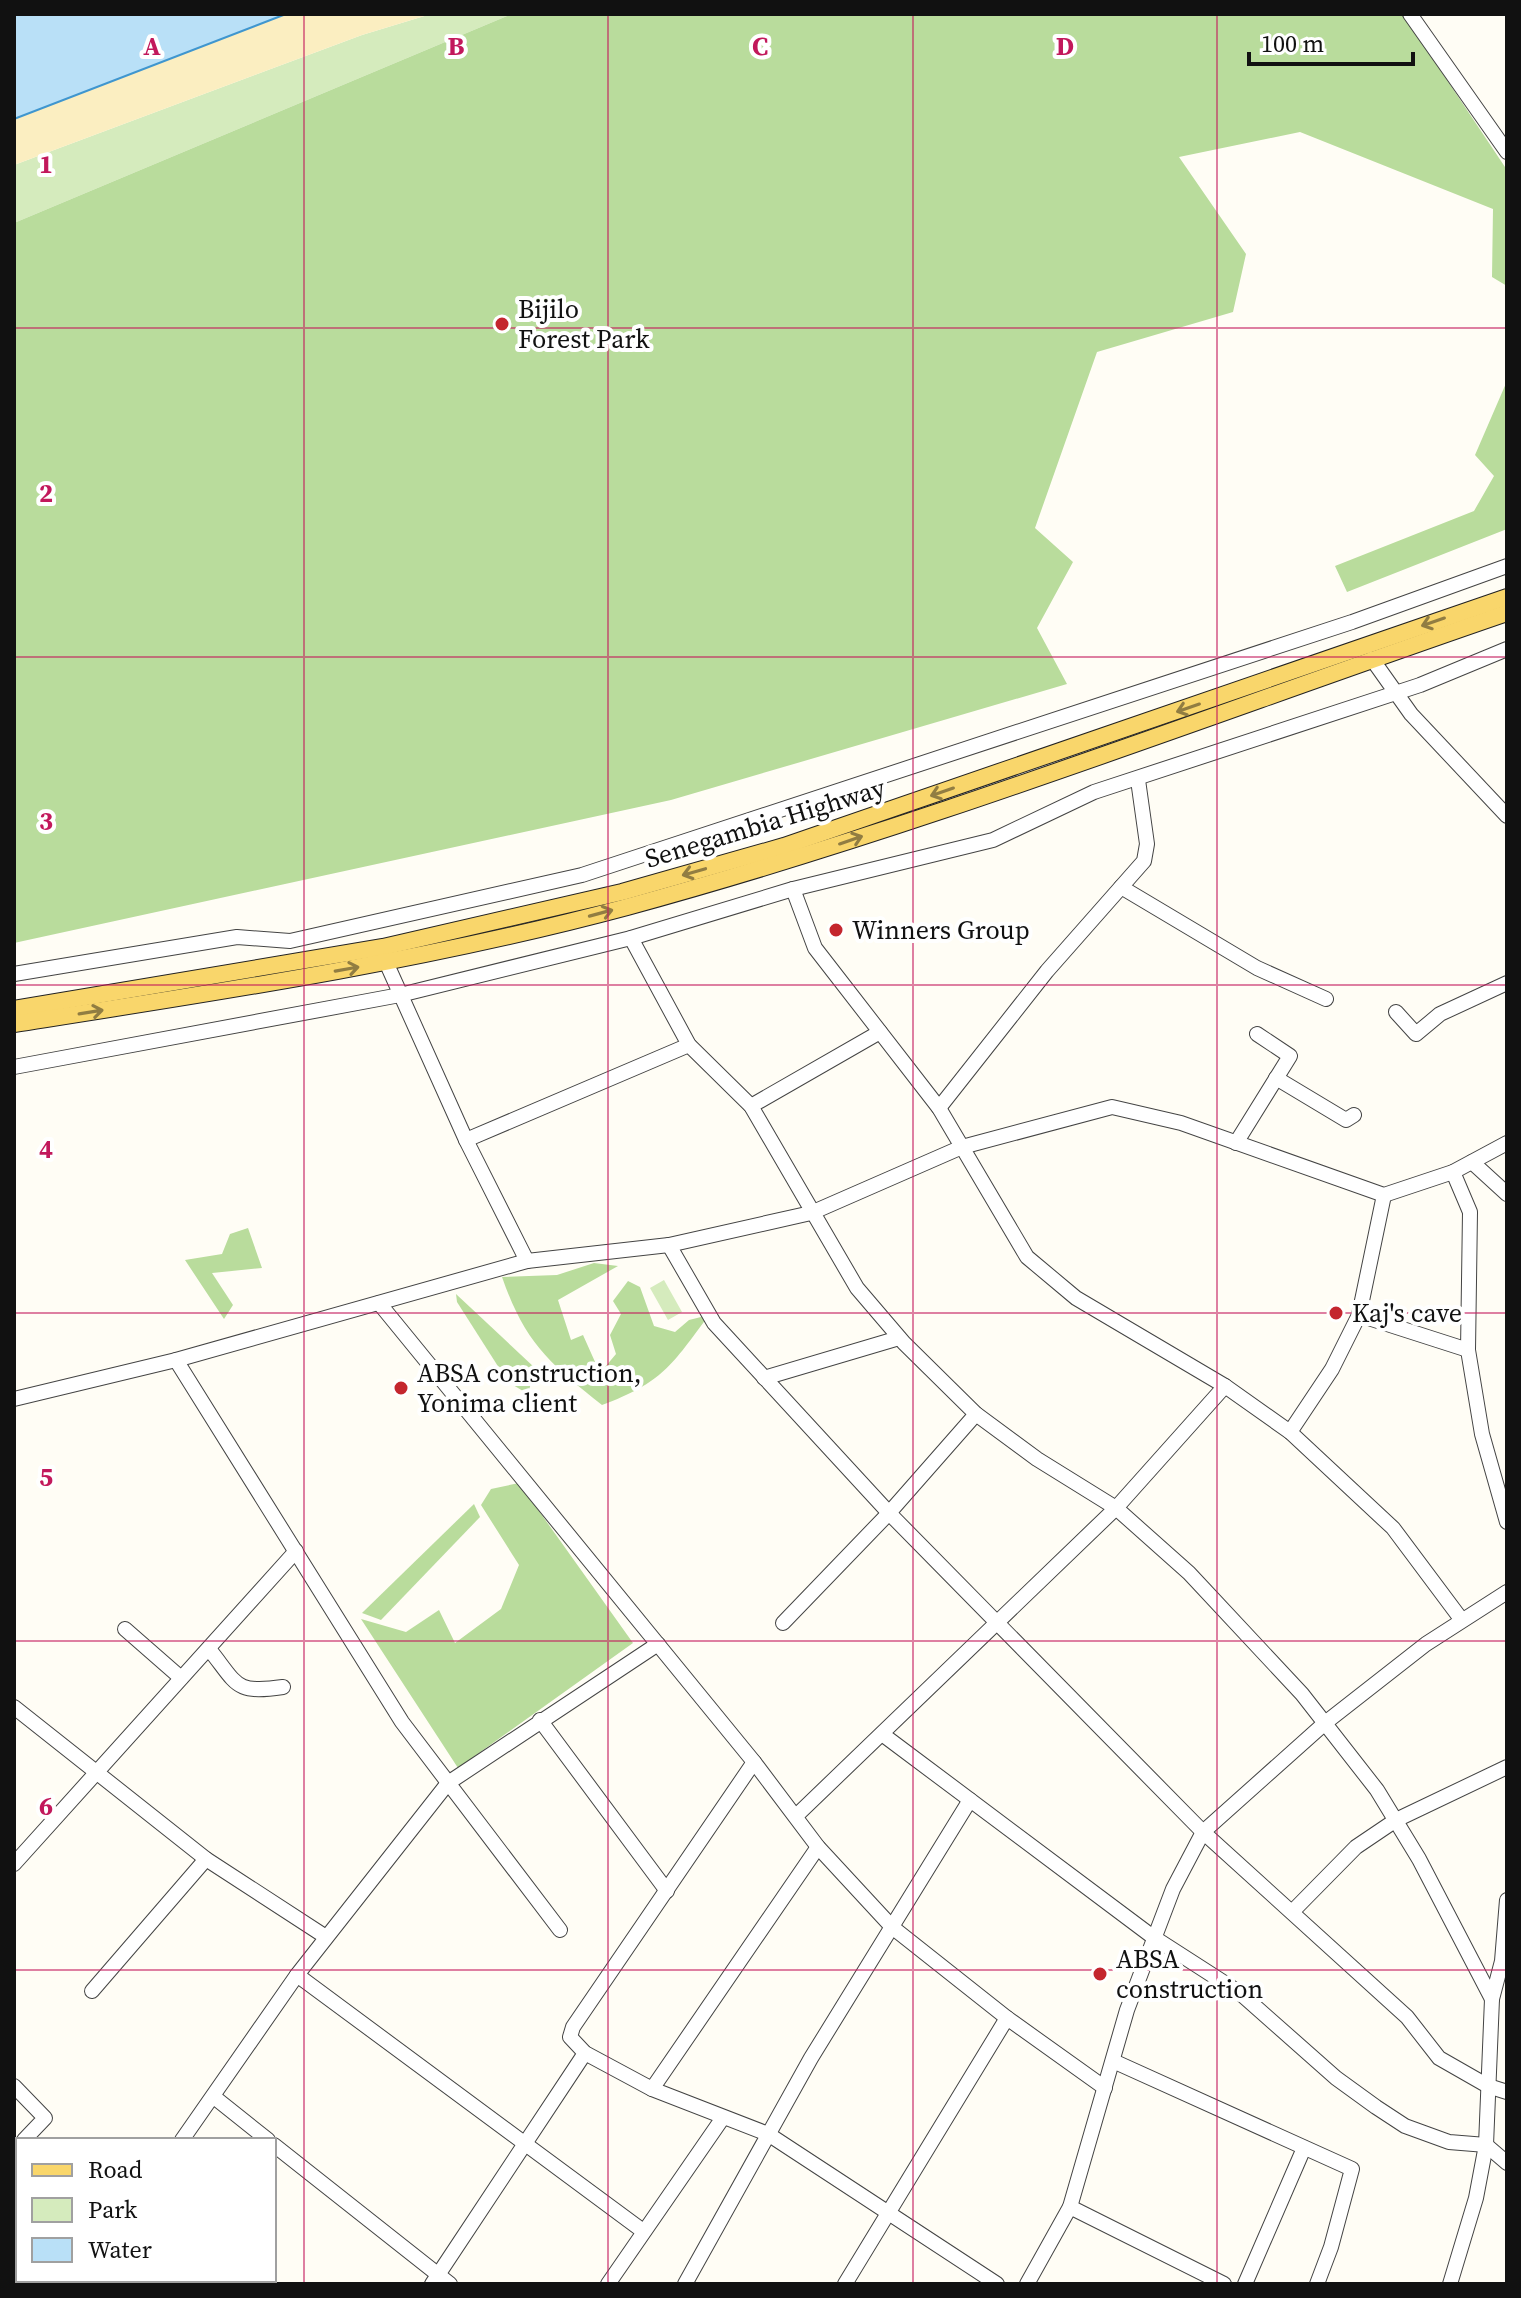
<svg xmlns="http://www.w3.org/2000/svg" width="1521" height="2298" font-family="'Source Serif 4',serif">
  <rect width="100%" height="100%" fill="#fffdf5"/>
  <g fill="#d5ebbd">
    <path d="M431,14H512L14,223V165L362,35Z"/>
    <path d="M664,1280L682,1312L668,1320L650,1288Z"/>
  </g>
  <g fill="#b9dc9c">
    <path d="M512,14H1403L1507,170V286L1492,277L1493,209L1300,132L1179,157L1246,254L1233,312L1097,352L1035,528L1073,562L1037,628L1067,684L671,800L14,943V223Z"/>
    <path d="M1507,381V529L1347,592L1335,566L1474,511L1494,476L1475,455Z"/>
    <path d="M248,1228L262,1268L212,1273L233,1305L224,1319L185,1260L222,1254L230,1234Z"/>
    <path d="M594,1263L618,1266L558,1300L571,1340L583,1335L600,1373L616,1354L610,1335L621,1314L613,1301L628,1281L640,1287L654,1326L675,1332L689,1320L709,1315C672,1365 662,1383 602,1405C549,1363 525,1343 502,1277L557,1275Z"/>
    <path d="M456,1294L535,1368L528,1394L508,1382L457,1302Z"/>
    <path d="M519,1483L633,1643L458,1768L361,1619L406,1632L439,1610L455,1643L501,1609L519,1565L481,1505L491,1489Z"/>
    <path d="M474,1504L480,1517L381,1620L362,1613Z"/>
  </g>
  <path fill="#fbeec1" d="M286,14H431L362,35L14,165V119Z"/>
  <path fill="#b9e0f7" stroke="#3f96cf" stroke-width="2" d="M14,14H286L14,119Z"/>
  <g fill="none" stroke-linecap="round" stroke-linejoin="round">
    <defs>
      <g id="minor">
        <path d="M1410,14L1507,152"/>
        <path d="M1372,659L1411,714L1507,816"/>
        <path d="M1121,887L1257,968L1326,999"/>
        <path d="M793,889L815,948L939,1108L1027,1257L1076,1298L1225,1386L1290,1432L1393,1528L1461,1619"/>
        <path d="M631,938L689,1045L751,1106L857,1288L904,1343L976,1414L1037,1459L1116,1508L1189,1573L1302,1694L1377,1790L1419,1859L1492,1999"/>
        <path d="M386,962L466,1140L527,1261"/>
        <path d="M14,974L237,937L290,941L582,875L1352,622L1507,566"/>
        <path d="M1396,1012L1416,1034L1440,1014L1507,983"/>
        <path d="M14,1067L400,995L631,938L793,889L993,840L1094,792L1420,685L1507,649"/>
        <path d="M1276,1078L1346,1120L1354,1115"/>
        <path d="M751,1106L880,1032"/>
        <path d="M939,1108L1047,971L1144,861L1147,844L1138,780"/>
        <path d="M466,1140L689,1045"/>
        <path d="M1236,1143L1290,1056L1257,1034"/>
        <path d="M1472,1162L1507,1194"/>
        <path d="M1453,1172L1470,1212L1468,1350L1482,1434L1507,1522"/>
        <path d="M669,1245L714,1323L889,1513L1203,1832L1407,2017L1439,2058L1488,2086L1507,2092"/>
        <path d="M379,1303L754,1762L818,1847L892,1927L1007,2018L1105,2088"/>
        <path d="M1359,1315L1468,1350"/>
        <path d="M176,1360L402,1722L560,1930"/>
        <path d="M764,1378L899,1338"/>
        <path d="M14,1399L176,1360L527,1261L669,1245L811,1213L962,1147L1112,1107L1181,1123L1384,1195L1453,1172L1507,1143"/>
        <path d="M1290,1432L1332,1369L1359,1315L1384,1195"/>
        <path d="M783,1623L889,1513L976,1414"/>
        <path d="M125,1629L181,1678"/>
        <path d="M209,1649C238,1685 234,1694 283,1687"/>
        <path d="M14,1707L206,1859L326,1937"/>
        <path d="M540,1720L667,1891"/>
        <path d="M882,1734L1153,1937L1240,1993L1336,2078L1376,2107L1405,2126L1449,2142L1486,2145L1507,2163"/>
        <path d="M754,1762L573,2027L570,2037L585,2053L652,2089L768,2134L997,2284"/>
        <path d="M796,1816L1116,1508L1225,1386"/>
        <path d="M14,1864L296,1551"/>
        <path d="M1292,1912L1356,1847L1396,1820L1507,1767"/>
        <path d="M297,1975L448,1783L658,1644"/>
        <path d="M92,1991L206,1859"/>
        <path d="M1113,2061L1352,2169L1331,2247L1317,2284"/>
        <path d="M14,2086L45,2118L24,2140"/>
        <path d="M652,2089L818,1847"/>
        <path d="M214,2097L268,2140"/>
        <path d="M182,2140L297,1975L643,2231"/>
        <path d="M274,2145L450,2284"/>
        <path d="M1070,2207L1224,2284"/>
        <path d="M184,2280L189,2284"/>
        <path d="M76,2284L79,2280"/>
        <path d="M432,2284L585,2053"/>
        <path d="M608,2284L722,2119"/>
        <path d="M685,2284L811,2058L970,1800"/>
        <path d="M845,2284L1007,2018"/>
        <path d="M1027,2284L1070,2207L1127,2010L1173,1889L1203,1832L1325,1723L1426,1644L1507,1592"/>
        <path d="M1245,2284L1304,2148"/>
        <path d="M1450,2284L1476,2198L1486,2145L1492,1999L1502,1961L1507,1900"/>
      </g>
      <g id="major">
        <path d="M14,1009L383,947L622,892L784,846L1507,597"/>
        <path d="M14,1024C219,992 426,961 627,907C925,826 1215,713 1507,613"/>
      </g>
    </defs>
    <use href="#minor" stroke="#444" stroke-width="16"/>
    <use href="#major" stroke="#222" stroke-width="18"/>
    <use href="#minor" stroke="#fff" stroke-width="14"/>
    <use href="#major" stroke="#f9d66b" stroke-width="16"/>
  </g>
  <defs><path id="oneway-shaft" d="M-6 0H5M1.5-3L5.5 0L1.5 3" fill="none" stroke-width="1.6" stroke-linecap="round" stroke-linejoin="round" transform="scale(2)"/></defs>
  <g stroke="#917d42">
    <use href="#oneway-shaft" transform="translate(1433 622) rotate(161)"/>
    <use href="#oneway-shaft" transform="translate(1188 708) rotate(161)"/>
    <use href="#oneway-shaft" transform="translate(942 792) rotate(161)"/>
    <use href="#oneway-shaft" transform="translate(851 840) rotate(-19)"/>
    <use href="#oneway-shaft" transform="translate(694 872) rotate(164)"/>
    <use href="#oneway-shaft" transform="translate(601 913) rotate(-15)"/>
    <use href="#oneway-shaft" transform="translate(347 969) rotate(-10)"/>
    <use href="#oneway-shaft" transform="translate(91 1012) rotate(-9)"/>
  </g>
  <path fill="none" stroke="#c2185b" stroke-width="2" stroke-opacity="0.55" d="M304,14V2284M608,14V2284M913,14V2284M1217,14V2284M14,328H1507M14,657H1507M14,985H1507M14,1313H1507M14,1641H1507M14,1970H1507"/>
  <g fill="#c4262e" stroke="#fff" stroke-width="3">
    <circle cx="502" cy="324" r="8"/>
    <circle cx="836" cy="930" r="8"/>
    <circle cx="1336" cy="1313" r="8"/>
    <circle cx="401" cy="1388" r="8"/>
    <circle cx="1100" cy="1974" r="8"/>
  </g>
  <g text-anchor="middle" stroke-width="8" stroke-linejoin="round" paint-order="stroke">
    <g font-size="26" fill="#111" stroke="#fff" text-anchor="start">
      <text x="518" y="318">Bijilo<tspan x="518" dy="30">Forest Park</tspan></text>
      <text x="852" y="939">Winners Group</text>
      <text x="1352" y="1322">Kaj's cave</text>
      <text x="417" y="1382">ABSA construction,<tspan x="417" dy="30">Yonima client</tspan></text>
      <text x="1116" y="1968">ABSA<tspan x="1116" dy="30">construction</tspan></text>
    </g>
    <g font-size="26" fill="#111" stroke="#fff">
      <text transform="translate(765 823) rotate(-17)" y="9">Senegambia Highway</text>
    </g>
  </g>
  <g font-size="26" text-anchor="middle" font-weight="bold" fill="#c2185b" stroke="#fff" stroke-width="8" stroke-linejoin="round" paint-order="stroke">
    <text x="152" y="55">A</text>
    <text x="456" y="55">B</text>
    <text x="760" y="55">C</text>
    <text x="1065" y="55">D</text>
    <text x="46" y="173">1</text>
    <text x="46" y="502">2</text>
    <text x="46" y="830">3</text>
    <text x="46" y="1158">4</text>
    <text x="46" y="1486">5</text>
    <text x="46" y="1815">6</text>
  </g>
  <rect width="1521" height="2298" fill="none" stroke="#111111" stroke-width="32"/>
  <rect x="16" y="2138" width="260" height="144" fill="#ffffff" stroke="#a0a0a0" stroke-width="2"/>
  <rect x="32" y="2164" width="40" height="12" fill="#f9d66b" stroke="#a0a0a0" stroke-width="2"/>
  <text x="88" y="2178" font-size="24" fill="#111111">Road</text>
  <rect x="32" y="2198" width="40" height="24" fill="#d5ebbd" stroke="#a0a0a0" stroke-width="2"/>
  <text x="88" y="2218" font-size="24" fill="#111111">Park</text>
  <rect x="32" y="2238" width="40" height="24" fill="#b9e0f7" stroke="#a0a0a0" stroke-width="2"/>
  <text x="88" y="2258" font-size="24" fill="#111111">Water</text>
  <path d="M1249 52v12h164v-12" fill="none" stroke="#111111" stroke-width="4"/>
  <text x="1261" y="52" font-size="24" fill="#111111" stroke="#ffffff" stroke-width="6" paint-order="stroke">100 m</text>
</svg>
